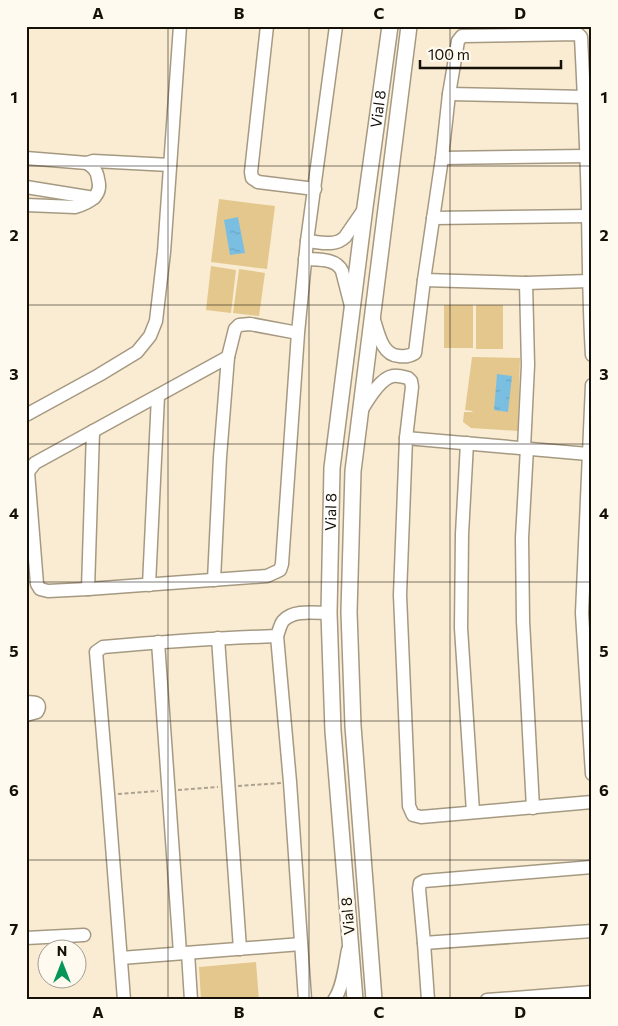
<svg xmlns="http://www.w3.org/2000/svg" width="618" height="1026" font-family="Commissioner,sans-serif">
  <defs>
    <pattern id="water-ripples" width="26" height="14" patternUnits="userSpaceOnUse" patternTransform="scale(1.25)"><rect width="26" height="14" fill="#7abfe2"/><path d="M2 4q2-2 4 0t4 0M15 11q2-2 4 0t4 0" fill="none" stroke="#69a3c0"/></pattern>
  </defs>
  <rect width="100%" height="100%" fill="#f9ecd3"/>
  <g fill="#e4c78d">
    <path d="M219,199L275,206L267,269L211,262Z"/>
    <path d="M211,266L236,270L231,313L206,310Z"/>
    <path d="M239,269L265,273L259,316L233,313Z"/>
    <rect x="444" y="305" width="29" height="43"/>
    <rect x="476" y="305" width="27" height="44"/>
    <path d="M472,357L520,358L518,431L471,428L463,422L464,412H473L472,411L465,410Z"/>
    <path d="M256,962L259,1000H201L199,967Z"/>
  </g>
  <g fill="url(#water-ripples)">
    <path d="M238,217L245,253L230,255L224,220Z"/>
    <path d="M497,374L512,376L508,412L494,410Z"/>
  </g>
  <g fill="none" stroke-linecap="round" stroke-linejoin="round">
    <defs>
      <g id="minor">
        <path d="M267,26L251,172L252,178L258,182L315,189"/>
        <path d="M449,94L585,97"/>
        <path d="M26,158L87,163L93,161L113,162L170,165"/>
        <path d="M442,158L587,156"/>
        <path d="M26,187L94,198"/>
        <path d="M26,205L75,207C89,203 103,196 98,179C98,178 97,173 96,172C94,168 90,165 87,163"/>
        <path d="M433,218L588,216"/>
        <path d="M307,241C320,242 335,247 345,237L365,208"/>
        <path d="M305,259C318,260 336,258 342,271L351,306"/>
        <path d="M424,280L526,283L589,281"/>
        <path d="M373,317C378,331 381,355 399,356C405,357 410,356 415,353L424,280L442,158L449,94L458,41L462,36L578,34L581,37C584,95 587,154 588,213C589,260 589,307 592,355"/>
        <path d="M298,333L250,324L239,325L235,329L228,357L35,463L28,472L37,584L40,589L48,591L88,589L267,576L280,570L282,564L298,333L307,241L336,26"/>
        <path d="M592,385L582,613L592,774"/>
        <path d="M361,411C367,401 380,378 393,376C397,375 404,377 408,378L411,381L412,387L406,438L400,595L409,806L413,815L421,817L592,802"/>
        <path d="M26,415L99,375L137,352L150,336L156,321L164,252L180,26"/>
        <path d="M406,438L588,454"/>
        <path d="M467,443L462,534L461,628L473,812"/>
        <path d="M524,448L528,365L526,283"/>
        <path d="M527,448L522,538L523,621L533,808"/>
        <path d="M214,580L220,457L228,357"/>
        <path d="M149,585L158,396"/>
        <path d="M88,589L93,431"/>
        <path d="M218,638L240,949"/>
        <path d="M158,642L180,953"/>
        <path d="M26,702C33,702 43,702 37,712L26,715"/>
        <path d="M26,938L84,935"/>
        <path d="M424,943L592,931"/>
        <path d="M188,953L191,1000"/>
        <path d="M121,958L301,944"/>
        <path d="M124,1000L108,794L96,652L103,647C161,642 219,638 277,636"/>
        <path d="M305,1000L290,782L277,636C279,631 280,625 283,621C293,609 316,613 329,613"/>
        <path d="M334,1000C343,988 345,965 348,950"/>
        <path d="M428,1000L424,943L419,889L420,883L424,881L592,867"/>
        <path d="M487,1000L592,992"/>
      </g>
      <g id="major">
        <path id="s1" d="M355,1000L333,731L329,613L332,468L365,207L390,26"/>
        <path d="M374,1000L353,726L349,612L353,471L409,26"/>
      </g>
    </defs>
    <use href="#minor" stroke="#a69982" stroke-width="15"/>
    <use href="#major" stroke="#a69982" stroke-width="18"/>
    <g stroke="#aca28f" stroke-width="2" stroke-dasharray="4 2.5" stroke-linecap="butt">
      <path d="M238,786L281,783"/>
      <path d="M178,790L218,787"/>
      <path d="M118,794L158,791"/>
    </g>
    <use href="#minor" stroke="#fff" stroke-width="12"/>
    <use href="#major" stroke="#fff" stroke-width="15"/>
  </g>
  <path fill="none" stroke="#151108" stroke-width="1" stroke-opacity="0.55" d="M168,26V1000M309,26V1000M450,26V1000M26,166H592M26,305H592M26,444H592M26,582H592M26,721H592M26,860H592"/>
  <g text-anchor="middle" stroke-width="5" stroke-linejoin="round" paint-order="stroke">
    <g font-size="15" fill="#151108" stroke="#fffaf0">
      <text dy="5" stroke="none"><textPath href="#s1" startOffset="895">Vial 8</textPath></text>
      <text dy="5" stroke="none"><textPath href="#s1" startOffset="489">Vial 8</textPath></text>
      <text transform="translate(348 916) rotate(-95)" y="5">Vial 8</text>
    </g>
  </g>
  <rect width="618" height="1026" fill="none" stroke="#fffaf0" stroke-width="55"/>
  <g transform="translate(62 964)"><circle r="24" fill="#fffaf0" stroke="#a19d93"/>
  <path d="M0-4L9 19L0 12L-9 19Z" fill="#069657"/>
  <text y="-8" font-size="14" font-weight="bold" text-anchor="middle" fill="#151108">N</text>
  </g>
  <path d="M420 60v8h141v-8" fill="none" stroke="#151108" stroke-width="2.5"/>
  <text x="428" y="60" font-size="15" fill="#151108" stroke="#fffaf0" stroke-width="4" paint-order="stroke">100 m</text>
  <rect x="28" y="28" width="562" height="970" fill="none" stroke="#151108" stroke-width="2"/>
  <g font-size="16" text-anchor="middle" font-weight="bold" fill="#151108">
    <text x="98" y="19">A</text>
    <text x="239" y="19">B</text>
    <text x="379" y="19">C</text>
    <text x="520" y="19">D</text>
    <text x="14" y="103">1</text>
    <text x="604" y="103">1</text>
    <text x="14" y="241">2</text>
    <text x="604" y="241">2</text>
    <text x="14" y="380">3</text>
    <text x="604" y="380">3</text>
    <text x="14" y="519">4</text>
    <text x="604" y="519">4</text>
    <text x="14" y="657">5</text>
    <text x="604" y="657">5</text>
    <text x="14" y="796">6</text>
    <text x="604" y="796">6</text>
    <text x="14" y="935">7</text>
    <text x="604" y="935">7</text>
    <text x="98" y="1018">A</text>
    <text x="239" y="1018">B</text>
    <text x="379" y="1018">C</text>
    <text x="520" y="1018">D</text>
  </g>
</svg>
